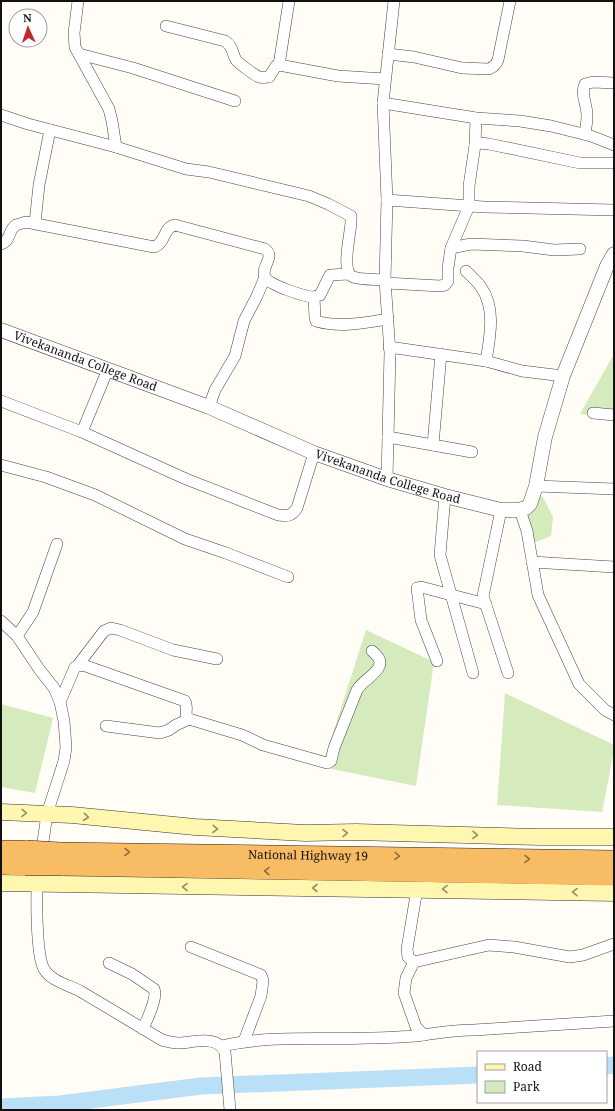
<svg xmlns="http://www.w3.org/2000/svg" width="615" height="1111" font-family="'Noto Serif',serif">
  <rect width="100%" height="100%" fill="#fffdf5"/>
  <g fill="#d5ebbd">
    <path d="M614,354V417L580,414Z"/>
    <path d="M527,489L543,497L553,517L551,536L528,545L522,509Z"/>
    <path d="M366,630L434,662L416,786L322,767Z"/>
    <path d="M505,693L614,745V751L602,812L497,805Z"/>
    <path d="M1,704L53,718L35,793L1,787Z"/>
  </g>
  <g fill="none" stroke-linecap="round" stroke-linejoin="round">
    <g stroke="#b9e0f7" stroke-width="17">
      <path d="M606,1066L614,1065"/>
      <path d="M1,1107L60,1104L201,1086L478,1075"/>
    </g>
    <defs>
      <g id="minor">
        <path d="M78,1L74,33L75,47L109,109L112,121L116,147"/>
        <path d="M166,26L225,41C233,46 232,53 236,60C237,62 257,77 259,77C262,78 266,77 269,77L276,66L279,65L338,76L385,79"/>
        <path d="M79,54L133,68L235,101"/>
        <path d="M388,54L414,57L462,68L489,69C494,67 496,65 498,60L510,1"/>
        <path d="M279,65L289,1"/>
        <path d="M383,103L476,118L520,121L551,126L591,136L614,145"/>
        <path d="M1,115L28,124L116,147L186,169L209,172L309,196L328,204L351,216C353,228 339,271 353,277C362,280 375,279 385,280"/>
        <path d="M585,134C586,128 587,121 587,115C587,104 580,94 585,84L593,82L614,83"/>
        <path d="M475,145L476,118"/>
        <path d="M387,200L484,207L614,210"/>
        <path d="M35,223L39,185L50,130"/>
        <path d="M1,244C11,241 8,230 16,225C19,224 23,223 26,222L154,247C166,243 163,227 175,225L265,249C276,257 260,267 265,277C269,285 305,297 314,297C315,297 318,295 320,295L330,275L349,274"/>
        <path d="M451,248L471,244L523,246L554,250L580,249"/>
        <path d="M466,271C471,276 477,281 481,287C496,308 490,337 486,361L522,371L563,376"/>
        <path d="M386,283L440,286L445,285L448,281V268L451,248L469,206V186L475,145L479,143L489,144L580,163H614"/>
        <path d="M314,297L315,318L316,321C340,328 364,323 388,319"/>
        <path d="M389,347L486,361"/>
        <path d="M1,401L82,432L186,479L278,515C289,516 290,517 297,508L314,453"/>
        <path d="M209,407L215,390L235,356L244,321L257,296L265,277"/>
        <path d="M593,413L614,415"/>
        <path d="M82,432L108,369"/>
        <path d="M388,437L472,452"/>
        <path d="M433,445L441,354"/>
        <path d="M1,465L46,477L95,495L185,539L226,553L288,577"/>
        <path d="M387,479L390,353L385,280L387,200L383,103L394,1"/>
        <path d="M536,486L614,489"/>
        <path d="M445,496L440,555L473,673"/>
        <path d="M501,510L483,596L508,673"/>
        <path d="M520,510L527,531L538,595L579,684L605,710L614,715"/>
        <path d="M532,562L614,567"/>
        <path d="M1,621L17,636L39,669L54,688L60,702L64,721L66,747L64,761L47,814L41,856"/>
        <path d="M17,636L33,612L57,544"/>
        <path d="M437,661L421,620L417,588L421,587L486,604"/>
        <path d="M78,665L104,631L111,628L120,630L173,650L217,659"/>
        <path d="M60,702L75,667L83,665L185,701C189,707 183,715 189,719L242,735L263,745L327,763L331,761L334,748L357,690C364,677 394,668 372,651"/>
        <path d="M106,726L160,733L169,730L176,725L189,719"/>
        <path d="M38,877C36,895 36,955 44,969C51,981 68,985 80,991C107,1007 135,1024 162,1040C167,1041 172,1043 178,1043C193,1043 217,1034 225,1052L230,1110"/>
        <path d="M416,895L407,949L408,957L414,962L489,945L514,947L570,957L583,955L614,944"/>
        <path d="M191,947L261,975L263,981L261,996L244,1041"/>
        <path d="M414,962L406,978L404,993L416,1027L424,1035"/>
        <path d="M109,963L132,974L154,989C158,998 147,1019 143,1029"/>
        <path d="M222,1046C270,1035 319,1040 368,1038C384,1038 400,1037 416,1036C436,1033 454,1030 474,1030L614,1021"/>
      </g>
      <g id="tertiary">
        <path id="s1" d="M1,330L209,407L314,453L387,479L445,496L501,510H517L526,508L530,504L536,486L545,437L563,376L607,266L614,254"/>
      </g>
      <g id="secondary">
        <path d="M1,812L72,815L195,827L305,833L356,832L540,837H614"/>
        <path d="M1,883L614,893"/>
      </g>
      <g id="trunk">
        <path d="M1,850H27"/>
        <path id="s2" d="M60,852L614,860"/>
        <path d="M1,865L25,866"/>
        <path d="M62,866L614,876"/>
      </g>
    </defs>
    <use href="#minor" stroke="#444" stroke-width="12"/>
    <use href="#tertiary" stroke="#444" stroke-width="15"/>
    <use href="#secondary" stroke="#333" stroke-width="17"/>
    <use href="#trunk" stroke="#222" stroke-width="20"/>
    <use href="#minor" stroke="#fff" stroke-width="11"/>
    <use href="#tertiary" stroke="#fff" stroke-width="14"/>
    <use href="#secondary" stroke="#fff6b0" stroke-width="16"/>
    <use href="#trunk" stroke="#f7bc64" stroke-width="19"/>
    <defs>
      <g id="trunk-bridge">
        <path d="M27,850L60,852"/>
        <path d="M25,866H62"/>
      </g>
    </defs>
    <use href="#trunk-bridge" stroke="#222" stroke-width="20" stroke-linecap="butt"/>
    <use href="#trunk-bridge" stroke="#f7bc64" stroke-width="19"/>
  </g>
  <defs><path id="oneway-chevron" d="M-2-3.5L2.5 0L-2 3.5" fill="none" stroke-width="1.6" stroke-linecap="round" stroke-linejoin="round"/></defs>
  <g stroke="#948f68">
    <use href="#oneway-chevron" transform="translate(24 813) rotate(2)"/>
    <use href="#oneway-chevron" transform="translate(86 817) rotate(6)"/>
    <use href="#oneway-chevron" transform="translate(215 829) rotate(4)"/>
    <use href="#oneway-chevron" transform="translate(345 833) rotate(-1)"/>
    <use href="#oneway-chevron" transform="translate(475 835) rotate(1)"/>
    <use href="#oneway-chevron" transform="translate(185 887) rotate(-179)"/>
    <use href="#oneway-chevron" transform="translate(315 888) rotate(-180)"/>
    <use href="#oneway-chevron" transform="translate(445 889) rotate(-179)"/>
    <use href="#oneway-chevron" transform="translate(575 892) rotate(-179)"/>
  </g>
  <g stroke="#906f3f">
    <use href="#oneway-chevron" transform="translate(127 852) rotate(1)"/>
    <use href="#oneway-chevron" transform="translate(397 856) rotate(1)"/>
    <use href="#oneway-chevron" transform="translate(527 859) rotate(1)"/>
    <use href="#oneway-chevron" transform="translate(267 871) rotate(-179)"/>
  </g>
  <g text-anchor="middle" stroke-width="4" stroke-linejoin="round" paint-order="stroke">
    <g font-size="12" fill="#111" stroke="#fff">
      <text dy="4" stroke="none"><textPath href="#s1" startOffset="90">Vivekananda College Road</textPath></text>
      <text dy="4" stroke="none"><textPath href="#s1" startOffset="414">Vivekananda College Road</textPath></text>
      <text dy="4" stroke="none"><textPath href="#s2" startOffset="248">National Highway 19</textPath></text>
    </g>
  </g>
  <rect width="615" height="1111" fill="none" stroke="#111111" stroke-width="4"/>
  <rect x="477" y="1051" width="130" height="52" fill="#ffffff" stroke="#a0a0a0"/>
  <rect x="485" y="1064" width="20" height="6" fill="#fff6b0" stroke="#a0a0a0"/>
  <text x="513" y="1071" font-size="12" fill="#111111">Road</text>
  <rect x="485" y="1081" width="20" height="12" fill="#d5ebbd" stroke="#a0a0a0"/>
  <text x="513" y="1091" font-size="12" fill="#111111">Park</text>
  <g transform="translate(28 28) rotate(357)"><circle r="19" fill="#ffffff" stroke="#a0a0a0"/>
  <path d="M0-3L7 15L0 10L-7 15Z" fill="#c4262e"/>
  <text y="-6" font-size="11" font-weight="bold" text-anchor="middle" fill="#111111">N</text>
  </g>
</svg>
